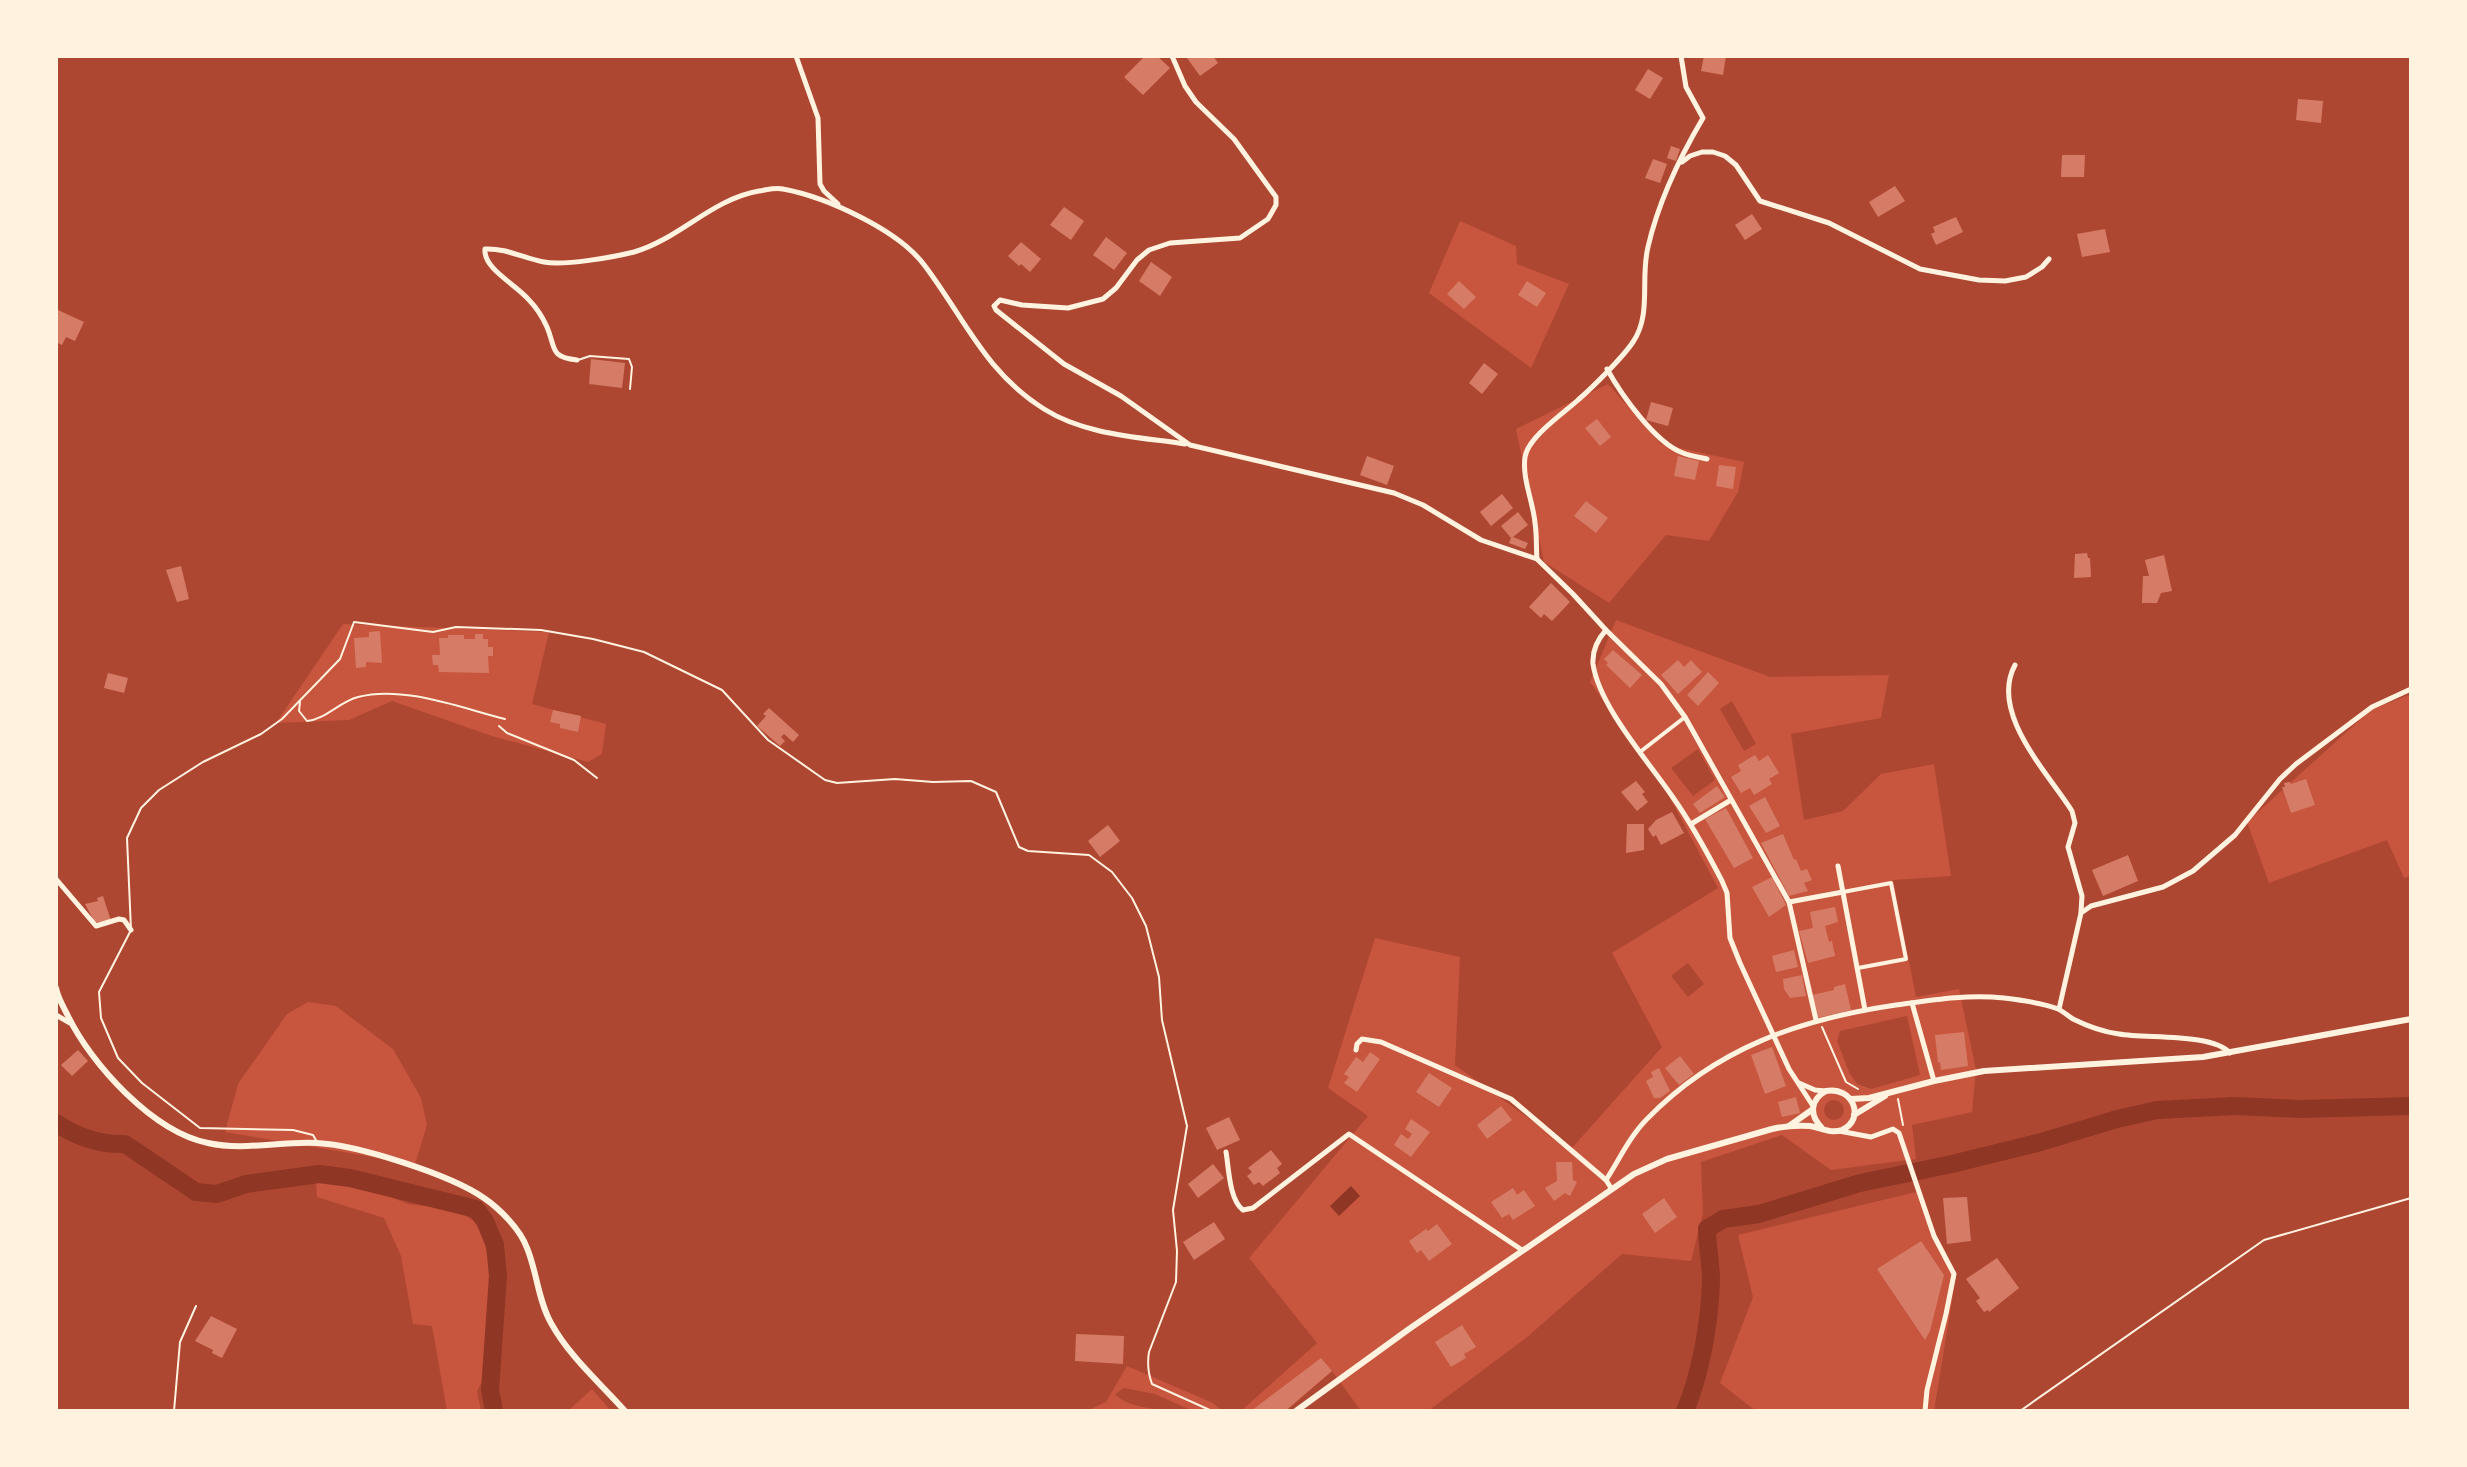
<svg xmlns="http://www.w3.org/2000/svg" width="2467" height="1467" font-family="Lato,sans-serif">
  <rect width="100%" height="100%" fill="#c8553d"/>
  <g fill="#ae4732" fill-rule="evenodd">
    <path d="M56,56H2411V694L2371,710L2247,822L2269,883L2387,840L2404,878L2411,876V1411H1934L1956,1276L1933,1228L1920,1191L1738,1235L1753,1297L1720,1383L1756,1411H1428L1526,1338L1622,1254L1691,1261L1703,1213L1701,1162L1782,1135L1831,1170L1916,1159L1912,1125L1972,1112L1976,1070L1959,989L1916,997L1893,880L1951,876L1934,764L1881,774L1843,811L1804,820L1791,734L1881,718L1889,675L1770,677L1616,620L1590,682L1660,779L1718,888L1612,953L1662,1047L1571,1149L1455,1065L1460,957L1375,938L1328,1088L1368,1116L1249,1258L1317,1343L1241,1411H1222L1213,1403L1127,1366L1106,1402L1086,1411H611L592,1389L568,1411H481L477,1391L484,1378L490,1313L489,1260L479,1224L456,1210L408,1204L359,1184L316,1182L317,1197L384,1218L401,1256L413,1324L432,1326L447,1411H56ZM1460,221L1516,246L1517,264L1569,284L1531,368L1429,293ZM1608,384L1661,444L1744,462L1738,492L1709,541L1666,535L1609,603L1544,562L1516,429ZM343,624L549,632L532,704L606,724L602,754L588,762L492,736L392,701L349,720L276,723ZM308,1002L336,1006L393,1049L421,1098L427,1125L415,1164L225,1132L238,1084L287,1014Z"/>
    <path d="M1732,701L1756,744L1744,751L1720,709Z"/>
    <path d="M1698,749L1715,780L1693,796L1671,768Z"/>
    <path d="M1688,963L1704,984L1688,997L1671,976Z"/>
    <path d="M1907,1016L1920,1075L1871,1089L1857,1084L1849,1072L1837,1041L1840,1031Z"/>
    <circle cx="1834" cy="1110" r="10"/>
    <path d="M1332,1371L1361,1411H1286Z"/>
    <path d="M1124,1388L1155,1394L1193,1411C1173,1411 1128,1410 1115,1394Z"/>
  </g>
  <path fill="#8f3625" d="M1351,1186L1360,1196L1339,1216L1330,1206Z"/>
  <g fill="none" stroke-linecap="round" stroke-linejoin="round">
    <g stroke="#8f3625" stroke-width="18">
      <path d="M56,1123C77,1137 99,1145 125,1144L196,1192L217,1194L246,1184L319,1174L350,1178L476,1209L485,1221L495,1245L498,1276L490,1390L494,1411"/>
      <path d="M1685,1411C1701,1373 1710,1321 1711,1280C1711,1263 1707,1246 1707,1229L1723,1219L1759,1214L1860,1183L1952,1164L2041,1142L2117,1119L2157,1110L2235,1106L2300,1109L2411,1106"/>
    </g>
  </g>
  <g fill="#d67c66">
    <path d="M1145,56H1157L1170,68L1143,95L1124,77Z"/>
    <path d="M1190,56H1213L1218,63L1200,76L1187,58Z"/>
    <path d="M1704,56H1726L1723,75L1701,71Z"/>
    <path d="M1648,69L1663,78L1650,99L1635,90Z"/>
    <path d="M2298,99L2323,101L2321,123L2296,120Z"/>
    <path d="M1671,146L1680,149L1676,161L1667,158Z"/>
    <path d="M2062,155H2085L2084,177H2061Z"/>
    <path d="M1653,159L1667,164L1660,183L1645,178Z"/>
    <path d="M1895,186L1905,201L1878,217L1869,202Z"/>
    <path d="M1064,207L1084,221L1071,240L1050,225Z"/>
    <path d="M1752,214L1762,229L1745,240L1735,225Z"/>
    <path d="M1956,217L1963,232L1936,245L1931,234L1935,232L1933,227Z"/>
    <path d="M2105,229L2110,252L2082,257L2077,234Z"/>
    <path d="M1106,237L1127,253L1114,270L1093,255Z"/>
    <path d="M1021,242L1041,259L1030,272L1021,264L1019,266L1008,256Z"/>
    <path d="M1151,262L1172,277L1160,296L1139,281Z"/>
    <path d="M1459,281L1476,297L1464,309L1447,294Z"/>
    <path d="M1527,281L1546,293L1537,307L1518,295Z"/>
    <path d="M58,310L84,322L75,341L66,337L62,345L56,342V315Z"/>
    <path d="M591,359L625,363L622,388L589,384Z"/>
    <path d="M1484,363L1498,374L1482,394L1469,383Z"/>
    <path d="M1651,402L1673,408L1668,426L1646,420Z"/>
    <path d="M1597,419L1611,437L1600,446L1585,428Z"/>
    <path d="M1367,456L1394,466L1387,485L1360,475Z"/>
    <path d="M1678,456L1699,461L1695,480L1674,476Z"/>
    <path d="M1719,465L1736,467L1733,489L1716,486Z"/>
    <path d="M1502,494L1513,508L1491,526L1480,512Z"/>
    <path d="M1586,501L1608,518L1596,533L1574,516Z"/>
    <path d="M1518,512L1528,525L1513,537L1528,543L1525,549L1509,543L1511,538L1501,526Z"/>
    <path d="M2087,553L2088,558H2090L2091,577L2074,578L2075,554Z"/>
    <path d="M2164,555L2172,591L2161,593L2157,603H2142L2143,576H2149L2145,560Z"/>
    <path d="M181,566L189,599L177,602L166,570Z"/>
    <path d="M1551,583L1570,602L1552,621L1544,614L1541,618L1529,607Z"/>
    <path d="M380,631L382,663L366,662V667L356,668L354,638L369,637V632Z"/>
    <path d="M475,634H483V639H488V647H493V656H488L489,673L439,672L438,665H433L432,655H440L439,638H448V635H464V639H475Z"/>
    <path d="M1613,650L1642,675L1630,688L1606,665L1608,663L1604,659Z"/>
    <path d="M1678,660L1684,667L1691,660L1702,672L1678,694L1661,675Z"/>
    <path d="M1708,672L1719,683L1698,706L1687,695Z"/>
    <path d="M108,673L128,678L124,693L104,688Z"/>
    <path d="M769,708L799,735L793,742L784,734L781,737L785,741L780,746L757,726L766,716L763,714Z"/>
    <path d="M553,710L581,716L578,732L560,728V724L550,722Z"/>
    <path d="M1755,755L1759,761L1768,755L1779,773L1769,779L1772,784L1754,795L1750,788L1741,793L1731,777L1741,771L1738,765Z"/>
    <path d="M2306,779L2315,805L2291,813L2282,787H2285L2284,783L2290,782L2291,784Z"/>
    <path d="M1636,781L1645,792L1642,794L1648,802L1637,811L1621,792Z"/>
    <path d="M1717,786L1725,797L1700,813L1693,804Z"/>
    <path d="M1765,797L1780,826L1766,833L1749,806Z"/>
    <path d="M1726,808L1753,858L1734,868L1705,819Z"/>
    <path d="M1672,812L1684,833L1661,845L1656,835L1653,837L1648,829L1656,820Z"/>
    <path d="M1627,824H1644V850L1626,853Z"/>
    <path d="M1108,825L1120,841L1100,857L1088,841Z"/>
    <path d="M1783,834L1794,860L1796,859L1801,871L1807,869L1812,880L1804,883L1808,891L1789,896L1761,843Z"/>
    <path d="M2128,855L2138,881L2103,896L2092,870Z"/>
    <path d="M1772,877L1786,905L1769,917L1752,887Z"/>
    <path d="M103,896L111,921L99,924L98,922L95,923L85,904L98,901L97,898Z"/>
    <path d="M1835,907L1838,922L1825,926L1829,942L1832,941L1835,956L1808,963L1799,931L1813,928L1810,912Z"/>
    <path d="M1794,950L1798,967L1776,972L1772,956Z"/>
    <path d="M1802,975L1806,996L1790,998L1784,989L1783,979Z"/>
    <path d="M1845,984L1851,1010L1817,1018L1812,995L1834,990V987Z"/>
    <path d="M1964,1032L1968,1066L1941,1070L1940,1062L1938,1063L1935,1035Z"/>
    <path d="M1772,1047L1786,1086L1765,1094L1751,1055Z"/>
    <path d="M78,1050L88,1061L72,1076L61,1065Z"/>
    <path d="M1370,1052L1380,1059L1357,1092L1344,1083L1349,1077L1344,1074L1356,1057L1363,1062Z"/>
    <path d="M1680,1056L1694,1074L1679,1085L1665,1068Z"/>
    <path d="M1659,1068L1670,1091L1660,1098H1654L1646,1081L1653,1077L1651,1072Z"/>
    <path d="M1429,1073L1452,1088L1439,1107L1416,1092Z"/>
    <path d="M1796,1097L1800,1113L1782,1117L1778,1102Z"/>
    <path d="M1501,1106L1512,1120L1487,1139L1477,1125Z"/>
    <path d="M1229,1117L1240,1140L1217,1150L1206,1128Z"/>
    <path d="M1411,1119L1430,1132L1411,1157L1394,1145L1401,1134L1408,1139L1412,1134L1405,1129Z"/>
    <path d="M1271,1150L1282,1164L1277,1168L1280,1173L1263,1186L1259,1182L1254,1185L1247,1176L1252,1172L1248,1168Z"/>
    <path d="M1556,1162H1572L1573,1180L1577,1182L1570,1196L1565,1193L1554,1201L1545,1188L1557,1181Z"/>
    <path d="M1213,1164L1224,1178L1198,1198L1188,1184Z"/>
    <path d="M1513,1188L1517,1195L1524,1190L1535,1206L1513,1220L1509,1214L1502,1218L1491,1202Z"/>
    <path d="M1967,1197L1971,1241L1947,1244L1943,1198Z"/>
    <path d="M1664,1198L1677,1217L1655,1233L1642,1214Z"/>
    <path d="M1214,1222L1225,1239L1194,1260L1183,1242Z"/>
    <path d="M1437,1224L1452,1244L1429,1261L1421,1250L1417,1253L1409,1241L1426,1229L1428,1231Z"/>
    <path d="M1921,1241L1944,1275L1930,1331L1925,1340L1877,1269Z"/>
    <path d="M1997,1258L2019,1288L1989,1312L1988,1310L1984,1312L1976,1301L1980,1298L1966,1279Z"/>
    <path d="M211,1316L237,1329L222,1358L212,1353L213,1350L195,1341Z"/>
    <path d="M1462,1325L1476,1347L1464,1354L1466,1358L1451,1367L1435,1342Z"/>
    <path d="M1076,1334L1124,1336L1123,1364L1075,1361Z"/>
    <path d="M1321,1358L1332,1371L1285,1411H1251Z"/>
  </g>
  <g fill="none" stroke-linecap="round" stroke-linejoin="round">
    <g stroke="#fff3e0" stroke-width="2">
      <path d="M499,726L507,733L574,760L597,778"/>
      <path d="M1822,1027L1846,1082L1858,1089"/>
      <path d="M1898,1099L1903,1125"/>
      <path d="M2020,1411L2264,1240L2411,1198"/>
    </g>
    <g stroke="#fff3e0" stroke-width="2">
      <path d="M578,360L590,356L629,359L632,367L630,389"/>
      <path d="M300,702L299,711L307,721C326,719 339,702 358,697C403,685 461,708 505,719"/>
      <path d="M317,1142L313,1135L293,1130L200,1128L142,1083L118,1058L101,1018L99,992L131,930L127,838L141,808L159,790L203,762L261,734L282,719L340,659L354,622L433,632L456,627L541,630L593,639L644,652L722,690L768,740L825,780L837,783L895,779L933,782L971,781L996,792L1019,847L1028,851L1089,855L1112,872L1132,898L1146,926L1159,977L1162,1020L1187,1126L1173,1210L1177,1251L1176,1282L1149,1352C1147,1364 1148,1373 1152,1384L1212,1411"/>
      <path d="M174,1411L180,1342L196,1306"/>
    </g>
    <g stroke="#fff3e0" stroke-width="4">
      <path d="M1640,752L1685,717"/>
      <path d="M1843,892L1891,883L1906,959L1858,968"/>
    </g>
    <g stroke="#fff3e0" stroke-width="5">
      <path d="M796,56L818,118L820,184L824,191L838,204"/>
      <path d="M1172,56L1185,86L1196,102L1234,139L1276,197V205L1268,219L1240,238L1170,243L1149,250L1137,260L1116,288L1103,299L1068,308L1022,305L1000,300L994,306L996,310L1064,364L1121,396L1190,445L1394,493L1423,505L1481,540L1537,559L1573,594L1606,630L1661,684L1685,717L1789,902L1816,1020"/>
      <path d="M1682,162L1690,156L1702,152H1713L1725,156L1736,165L1760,201L1829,223L1920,269L1979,280L2005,281L2026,277L2042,267L2049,259"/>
      <path d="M577,360C549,357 556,348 547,327C542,316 537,308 529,300C517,285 483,269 485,249C506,248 523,258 544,262C564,266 614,257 634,252C679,239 712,199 759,191C767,190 775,187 783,189C826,197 899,230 925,266C965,319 985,372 1044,409C1085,435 1139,437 1185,444"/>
      <path d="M1607,369C1621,394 1655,443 1683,453C1690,456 1699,457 1707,459"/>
      <path d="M1537,559C1536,547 1537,535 1535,523C1533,501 1522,479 1525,457C1528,437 1564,413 1578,400C1593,387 1623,357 1633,342C1652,314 1640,279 1648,247C1658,203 1680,157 1703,118L1686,87L1681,56"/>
      <path d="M1606,630C1598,639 1592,651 1593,664C1599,706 1648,761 1672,796C1691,823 1707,852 1722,881L1727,893L1730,938L1740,963L1789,1069L1813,1106"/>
      <path d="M2015,665C1989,713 2048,773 2072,811L2075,823L2068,847L2082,896L2081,912"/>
      <path d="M1691,824L1731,800"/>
      <path d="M1838,866L1865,1010"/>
      <path d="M56,879L96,926L119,919L124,920L131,930"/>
      <path d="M1789,902L1843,892"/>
      <path d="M1912,1003L1934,1081"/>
      <path d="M2059,1009L2081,913L2091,906L2163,887L2193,871L2235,835L2280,779L2296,764L2372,707L2411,689"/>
      <path d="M56,1015L70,1023"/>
      <path d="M1356,1050L1357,1044L1362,1039L1381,1042L1511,1099L1606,1180"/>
      <path d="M1799,1083L1815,1090L1826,1091"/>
      <path d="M1839,1131L1871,1137L1893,1129L1899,1133L1934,1236L1954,1274L1946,1314L1927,1390L1925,1411"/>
      <path d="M1226,1152C1229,1169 1229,1199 1243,1210L1253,1208L1349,1134L1522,1250"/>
      <path d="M1611,1188L1606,1180C1619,1160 1630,1136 1647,1119C1716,1048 1800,1019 1896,1005C1932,1000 1967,994 2004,998C2021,1000 2042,1003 2058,1009C2063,1011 2068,1016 2073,1019C2087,1026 2104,1032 2119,1034C2147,1039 2212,1033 2230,1053"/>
    </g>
    <g stroke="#fff3e0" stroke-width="6">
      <path d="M56,988C58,998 63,1006 68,1016C91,1064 153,1132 208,1143C243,1151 281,1141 317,1143C358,1145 451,1175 484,1198C500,1209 520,1229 527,1248C537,1272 538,1300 551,1323C569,1356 600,1383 625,1411"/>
      <path d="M1851,1099L1869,1098L1934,1081L1984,1071L2203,1057L2411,1019"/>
      <path d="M1854,1115L1885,1096"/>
      <path d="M1789,1126L1813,1109"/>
      <path d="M1296,1411L1409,1329L1634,1174L1667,1159L1772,1129C1785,1126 1797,1125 1810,1126C1821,1128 1831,1134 1842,1130C1866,1119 1853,1086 1826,1091C1810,1100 1809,1115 1822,1128"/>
    </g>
  </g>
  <rect width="2467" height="1467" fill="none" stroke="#fff3e0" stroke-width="116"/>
</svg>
